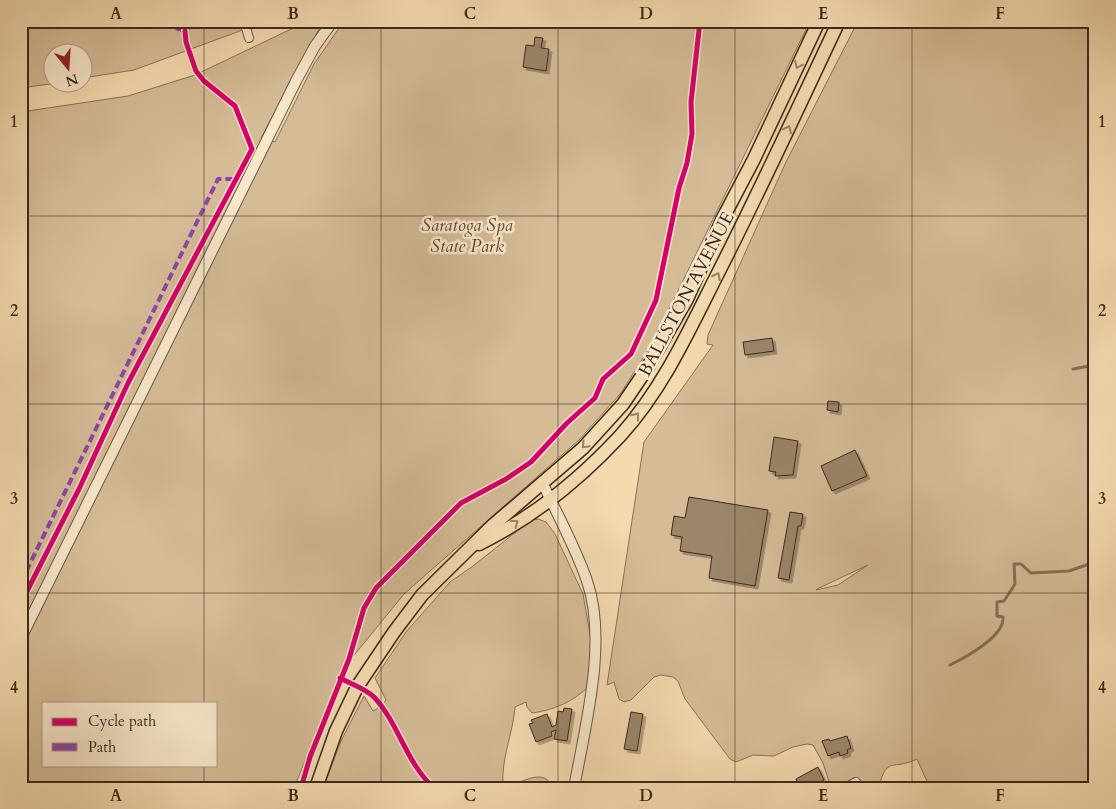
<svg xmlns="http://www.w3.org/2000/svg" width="1116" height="809" font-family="Cardo,serif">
  <defs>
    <filter id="shadow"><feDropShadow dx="3" dy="3" stdDeviation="0" flood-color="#0004"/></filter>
  </defs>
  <rect width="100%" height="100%" fill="#f4daaf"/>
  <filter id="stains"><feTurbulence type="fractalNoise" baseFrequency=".004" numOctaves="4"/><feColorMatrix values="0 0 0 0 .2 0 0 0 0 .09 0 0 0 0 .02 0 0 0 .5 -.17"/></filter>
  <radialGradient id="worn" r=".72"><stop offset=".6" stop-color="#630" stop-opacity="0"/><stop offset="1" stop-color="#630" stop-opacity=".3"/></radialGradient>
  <g fill="#d5bc97" stroke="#88725b" fill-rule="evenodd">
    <path d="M21,21H267L134,70L83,78L82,52H52V82L57,83L21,88Z"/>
    <path d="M308,21H314L319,29L261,138L275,142L314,64L344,21H810L653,342L621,393L579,440L404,594L342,670L294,788H21V112L128,96L195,75ZM44,703H216V765H44Z"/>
    <path d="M858,21H1095V788H930L917,759C893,771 886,755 879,788H831L823,763L813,745L807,744L793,747L774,756L753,755L736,762L730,759L685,699L678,681L673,677L661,675L654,677L631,700L624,702L619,699L614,682L607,685L644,442L713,345L707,344L708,335L786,162ZM868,565L838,585L816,590L817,589Z"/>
    <path d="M538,519L546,522L555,534L583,594L591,640L589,686C573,702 554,710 532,713L527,707L526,702L515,707C513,733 501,759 503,785C521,787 541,764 554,788H323L341,741L364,696L373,711L382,706L386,700L375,678L406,632L450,582L473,566L531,520Z"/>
  </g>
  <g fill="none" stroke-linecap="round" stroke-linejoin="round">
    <g stroke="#856f58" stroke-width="3">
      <path d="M1073,369L1095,365"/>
      <path d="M950,665C966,657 1005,636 1003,617L997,616V602L1004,601L1015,584L1014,564H1021L1031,573L1069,571L1095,562"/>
    </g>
  </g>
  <g fill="#9c856a" stroke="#3c291f" filter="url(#shadow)">
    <path d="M535,37L543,38L541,48L549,49L546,71L523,67L526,45L534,46Z"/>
    <path d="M772,338L774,351L745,355L743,342Z"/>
    <path d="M828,401L839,402L838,412L827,410Z"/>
    <path d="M774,437L798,441L793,475L775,476L776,472L769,471Z"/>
    <path d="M855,450L867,476L832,491L821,466Z"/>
    <path d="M689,497L768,510L755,586L709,578L712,556L680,551L682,537L671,535L674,516L685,518Z"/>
    <path d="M790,512L803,514L801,526H798L789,580L778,578Z"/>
    <path d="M564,708L572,709L567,741L554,739L556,730L551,732L552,736L536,742L529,724L533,723L531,720L547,714L552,727L556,725L558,711L563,712Z"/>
    <path d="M631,712L643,714L637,751L624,749Z"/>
    <path d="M847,736L851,748L847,750L848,753L840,756L839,752L828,756L822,741L829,739L830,741Z"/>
    <path d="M818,767L824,780L810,788H807L804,783L799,786L796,779Z"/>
  </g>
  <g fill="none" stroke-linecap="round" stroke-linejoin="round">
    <defs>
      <g id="minor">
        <path d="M244,21L249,38"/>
        <path d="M845,788L856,782"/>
      </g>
      <g id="tertiary">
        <path d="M543,484C558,516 576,548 587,581C608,641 585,727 574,788"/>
        <path d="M21,638L296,81L315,46L333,21"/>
      </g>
      <g id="trunk">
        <path d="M479,544C532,518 580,479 620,436C661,391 687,335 714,281C758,195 798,108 839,21"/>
        <path d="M316,788L336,731L357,687L394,632L422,595L492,526L583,448L623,404L646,370L687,299L723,218L754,159L819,21"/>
      </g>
    </defs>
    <use href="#minor" stroke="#6a5543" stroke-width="10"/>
    <use href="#tertiary" stroke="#6a5543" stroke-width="12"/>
    <use href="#trunk" stroke="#3c291f" stroke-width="15"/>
    <use href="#minor" stroke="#f8e7cb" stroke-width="8"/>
    <use href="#tertiary" stroke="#f8e7cb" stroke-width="10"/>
    <use href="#trunk" stroke="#f4daaf" stroke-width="12"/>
    <g stroke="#8e44ad" stroke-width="4" stroke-dasharray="8 4" stroke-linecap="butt">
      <path d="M153,21L185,31L196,21"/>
      <path d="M21,582L218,179H237"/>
    </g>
    <defs>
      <g id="cycleway">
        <path d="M21,603L79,489L128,383L252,149L235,106L204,81L196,71L186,42L185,31"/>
        <path d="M340,678C351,684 366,689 374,697C399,724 406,763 434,788"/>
        <path d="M301,788L310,757L349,659L364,608L376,588L461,503L506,479L531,462L567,423L595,398L603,379L631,354L656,300L679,188L687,163L692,134L691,102L700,21"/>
      </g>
    </defs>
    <use href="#cycleway" stroke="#f8e7cb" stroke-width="8"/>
    <use href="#cycleway" stroke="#d6006c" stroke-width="5"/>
  </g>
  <defs><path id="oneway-chevron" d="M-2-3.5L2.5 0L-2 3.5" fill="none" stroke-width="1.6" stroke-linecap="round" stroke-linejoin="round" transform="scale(1.25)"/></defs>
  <g stroke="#988267">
    <use href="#oneway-chevron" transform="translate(798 65) rotate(115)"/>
    <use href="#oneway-chevron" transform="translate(788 129) rotate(-64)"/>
    <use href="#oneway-chevron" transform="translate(717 276) rotate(-63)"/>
    <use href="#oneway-chevron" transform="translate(636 416) rotate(-52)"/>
    <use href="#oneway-chevron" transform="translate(585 445) rotate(133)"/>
    <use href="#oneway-chevron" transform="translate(515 523) rotate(-35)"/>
  </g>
  <path fill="none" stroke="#3c291f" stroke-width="1" stroke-opacity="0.55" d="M204,21V703M381,21V788M558,21V788M735,21V788M912,21V788M21,216H1095M21,404H1095M21,593H1095M204,765V788"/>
  <g text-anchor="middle" stroke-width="5" stroke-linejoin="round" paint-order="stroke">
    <g font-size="18" font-style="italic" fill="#5b4637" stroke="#f8e7cb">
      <text x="467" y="231">Saratoga Spa<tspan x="467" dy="21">State Park</tspan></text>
    </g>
    <g font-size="18" fill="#3c291f" stroke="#f8e7cb">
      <text transform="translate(686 294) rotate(-62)" y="6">BALLSTON AVENUE</text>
    </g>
  </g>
  <rect width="1116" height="809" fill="none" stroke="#f4daaf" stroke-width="55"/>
  <rect x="42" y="702" width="175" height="65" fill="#f8e7cb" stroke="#ad9b86"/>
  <rect x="52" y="718" width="25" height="8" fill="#d6006c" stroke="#ad9b86"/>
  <text x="88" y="726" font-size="15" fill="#3c291f">Cycle path</text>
  <rect x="52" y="743" width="25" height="8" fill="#8e44ad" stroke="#ad9b86"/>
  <text x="88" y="752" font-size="15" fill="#3c291f">Path</text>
  <g transform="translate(68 68) rotate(162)"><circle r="24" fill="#f8e7cb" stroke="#ad9b86"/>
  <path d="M0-4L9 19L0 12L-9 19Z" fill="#8f2418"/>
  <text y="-8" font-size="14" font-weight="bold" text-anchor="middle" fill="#3c291f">N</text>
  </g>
  <rect x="28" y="28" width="1060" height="754" fill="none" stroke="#3c291f" stroke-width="2"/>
  <g font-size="16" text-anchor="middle" font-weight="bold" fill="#3c291f">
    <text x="116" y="19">A</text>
    <text x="293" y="19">B</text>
    <text x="470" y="19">C</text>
    <text x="646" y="19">D</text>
    <text x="823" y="19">E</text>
    <text x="1000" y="19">F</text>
    <text x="14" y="127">1</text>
    <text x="1102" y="127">1</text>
    <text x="14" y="316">2</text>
    <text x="1102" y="316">2</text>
    <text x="14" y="504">3</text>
    <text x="1102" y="504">3</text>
    <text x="14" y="693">4</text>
    <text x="1102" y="693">4</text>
    <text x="116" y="801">A</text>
    <text x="293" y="801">B</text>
    <text x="470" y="801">C</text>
    <text x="646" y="801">D</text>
    <text x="823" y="801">E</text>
    <text x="1000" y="801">F</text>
  </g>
  <rect width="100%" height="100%" filter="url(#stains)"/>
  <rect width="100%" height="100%" fill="url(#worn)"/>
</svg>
